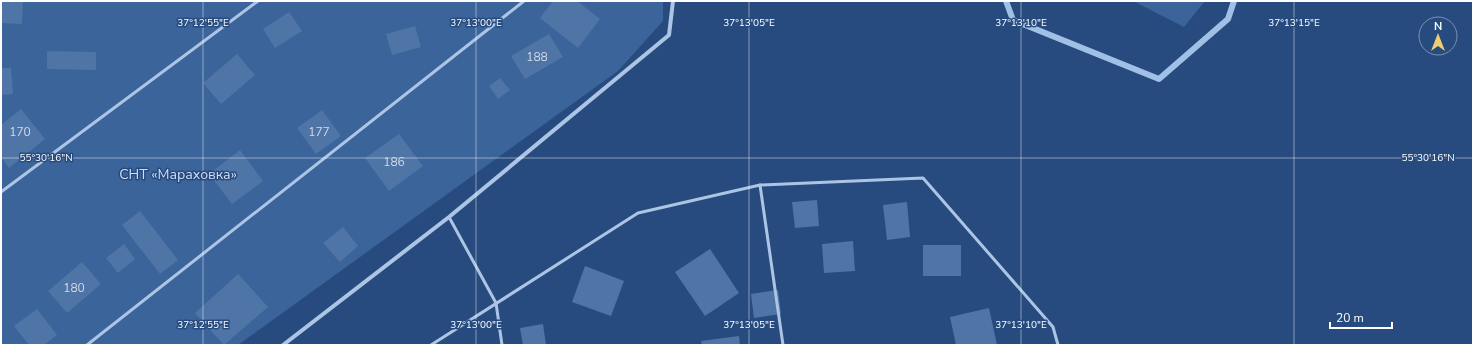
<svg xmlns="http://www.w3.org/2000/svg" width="1474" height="346" font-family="'Nunito Sans',sans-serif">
  <rect width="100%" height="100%" fill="#274b7e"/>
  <g fill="#3b649b">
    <path d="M1,1H663V21L618,71L238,345H1Z"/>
    <path d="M1133,1H1205L1184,27Z"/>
  </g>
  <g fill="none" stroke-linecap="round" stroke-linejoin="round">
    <path stroke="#a1c0e5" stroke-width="6" d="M1006,1L1013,20L1159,79L1228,19L1234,1"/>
  </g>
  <g fill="#4f75a6">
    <path d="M1,1H23L22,24L1,23Z"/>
    <path d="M553,1H577L600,19L578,48L540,18Z"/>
    <path d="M289,12L302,31L275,48L263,29Z"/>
    <path d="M415,26L421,47L392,55L386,34Z"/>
    <path d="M549,34L563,57L525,79L511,56Z"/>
    <path d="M47,51L96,52V70L47,69Z"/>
    <path d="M237,54L255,75L221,104L203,83Z"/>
    <path d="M1,68H11L13,94L1,95Z"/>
    <path d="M500,78L510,90L498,99L489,86Z"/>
    <path d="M21,109L45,139L9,168L1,157V125Z"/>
    <path d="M322,110L341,136L316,154L297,128Z"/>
    <path d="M399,134L423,166L389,191L365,158Z"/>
    <path d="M240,150L263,181L232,204L209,174Z"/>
    <path d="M817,200L819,226L795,228L792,202Z"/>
    <path d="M907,202L910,237L887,240L883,205Z"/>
    <path d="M140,211L178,260L160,274L122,225Z"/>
    <path d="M343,227L358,246L340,262L323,243Z"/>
    <path d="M853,241L855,271L824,273L822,244Z"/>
    <path d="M124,244L135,259L118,273L106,258Z"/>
    <rect x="923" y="245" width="38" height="31"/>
    <path d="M710,249L739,293L705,316L675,272Z"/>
    <path d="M82,262L101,284L67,313L48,291Z"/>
    <path d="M585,266L624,281L611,316L572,302Z"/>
    <path d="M238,274L268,307L224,345L195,313Z"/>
    <path d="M778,290L781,314L754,318L751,294Z"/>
    <path d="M989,308L997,345H956L950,317Z"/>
    <path d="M37,309L57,335L44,345H29L14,326Z"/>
    <path d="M543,324L546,345H523L520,328Z"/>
    <path d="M739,336L740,345H702L701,341Z"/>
  </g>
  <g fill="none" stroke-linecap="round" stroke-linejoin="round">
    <g stroke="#adc5e5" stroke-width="3">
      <path d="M760,185L923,178L1053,327L1058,345"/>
      <path d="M1,192L258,1"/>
      <path d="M449,217L496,303L502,345"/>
      <path d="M87,345L524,1"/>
      <path d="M431,345L638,213L760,185L783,345"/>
    </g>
    <path stroke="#adc5e5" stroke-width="4" d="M283,345L449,217L669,35L673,1"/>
  </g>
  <path fill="none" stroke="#fff" stroke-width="1" stroke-opacity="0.45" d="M203,1V345M476,1V345M749,1V345M1021,1V345M1294,1V345M1,158H1473"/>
  <g text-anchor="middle" stroke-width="3" stroke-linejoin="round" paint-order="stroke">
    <g font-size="12" fill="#d3dce9">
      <text x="537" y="61">188</text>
      <text x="20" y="136">170</text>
      <text x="319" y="136">177</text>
      <text x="394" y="166">186</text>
      <text x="74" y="292">180</text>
    </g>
    <g font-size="14" fill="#d0dff4" stroke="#274b7e">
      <text x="178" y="179">СНТ «Мараховка»</text>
    </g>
  </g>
  <g font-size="10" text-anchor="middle" fill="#fff" stroke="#274b7e" stroke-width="3" stroke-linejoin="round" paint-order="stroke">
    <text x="203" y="26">37°12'55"E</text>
    <text x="476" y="26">37°13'00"E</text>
    <text x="749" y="26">37°13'05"E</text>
    <text x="1021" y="26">37°13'10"E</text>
    <text x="1294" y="26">37°13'15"E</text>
    <text x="46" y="161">55°30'16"N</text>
    <text x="1428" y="161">55°30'16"N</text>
    <text x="203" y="328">37°12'55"E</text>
    <text x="476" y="328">37°13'00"E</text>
    <text x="749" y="328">37°13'05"E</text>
    <text x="1021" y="328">37°13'10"E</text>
  </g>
  <rect width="1474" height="346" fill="none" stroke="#ffffff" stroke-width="4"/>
  <g transform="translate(1438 36)"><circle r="19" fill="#274b7e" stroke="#7d93b2"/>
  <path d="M0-3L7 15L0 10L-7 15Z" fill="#edcc73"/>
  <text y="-6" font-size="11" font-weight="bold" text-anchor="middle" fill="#ffffff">N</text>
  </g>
  <path d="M1330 322v6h62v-6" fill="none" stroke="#ffffff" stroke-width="2"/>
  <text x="1336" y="322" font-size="12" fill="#ffffff" stroke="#274b7e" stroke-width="3" paint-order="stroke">20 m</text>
</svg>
